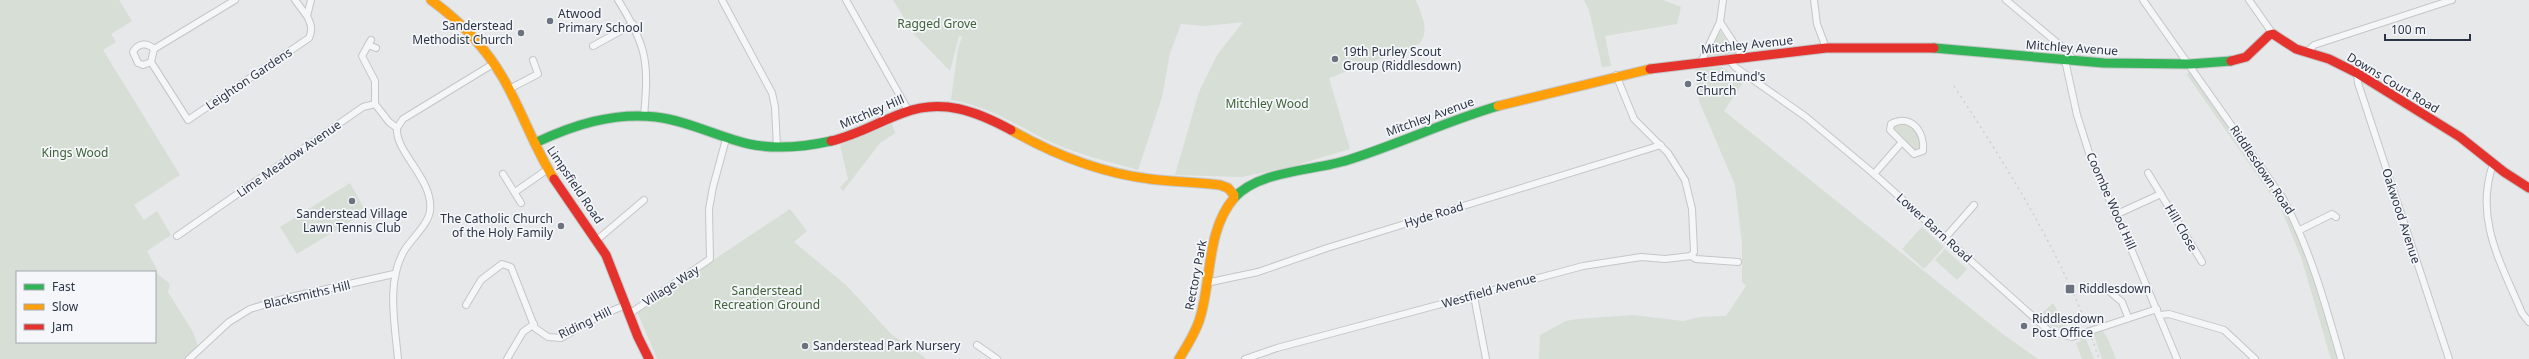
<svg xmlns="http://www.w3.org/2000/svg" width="2529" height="359" font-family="'Noto Sans',sans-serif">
  <rect width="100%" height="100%" fill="#e6e8ea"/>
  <g fill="#d6ded6" fill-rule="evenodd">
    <path d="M0,0H119L132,21L111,34L116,42L103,50L180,175L134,205L144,220L157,211L171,235L147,251L157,270L155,272L170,284L168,292L193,332L198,347L184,359H0ZM17,272H155V342H17Z"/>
    <path d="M893,0H1416C1421,15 1431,31 1419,44L1329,78L1350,149L1290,167L1242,177L1175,175L1199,92L1217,55L1243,22L1205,26L1181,24L1170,53L1162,97L1138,170C1110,162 1081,155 1055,144C1020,128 990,106 951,100L958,49L962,37L959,36L950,71L914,34Z"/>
    <path d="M1584,0H1663L1681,7L1677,24L1605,36L1611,66L1602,67L1589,10Z"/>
    <path d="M1718,32H1721L1735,53L1708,56Z"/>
    <path d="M1722,67L1744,81L1724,111L2004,335L2038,359H1539L1540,335L1566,321L1577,319L1633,315L1683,321L1700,317L1726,316L1746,286L1742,282V243L1735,185L1699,101L1695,69Z"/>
    <path d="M2190,70L2280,198L2307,256L2337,359H2331L2301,257L2281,209L2187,75Z"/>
    <path d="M1903,123L1911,126L1919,133L1920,150L1915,152L1893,132L1894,125Z"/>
    <path d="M892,124L895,133L880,143L843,191L840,187L848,179L840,145Z"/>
    <path d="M350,183L366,212L297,254L280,227Z"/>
    <path d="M790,209L807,231L794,242L846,285L891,334L927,359H657L637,311Z"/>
    <path d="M1922,227L1944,247L1924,269L1902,249Z"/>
    <path d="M1945,249L1967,269L1957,280L1935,260Z"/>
    <path d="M2053,303L2068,330L2052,326L2039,316Z"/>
    <path d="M2103,327L2102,330L2108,339L2116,359H2102L2094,335V332Z"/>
    <path d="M2084,336L2085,337L2094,359H2082L2076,343L2081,341L2080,337Z"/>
  </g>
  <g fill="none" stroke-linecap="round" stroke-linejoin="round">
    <defs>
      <g id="street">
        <path d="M235,0L154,49L151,62L188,120L309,38C313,29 311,24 307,16L311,0"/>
        <path d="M295,0L307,16"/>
        <path d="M618,0C647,46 649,62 644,116"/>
        <path d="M722,0L772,93L775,107L777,148"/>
        <path d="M846,0L908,110"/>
        <path d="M1814,0L1817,24L1826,48"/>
        <path d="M2006,0L2067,51L2074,61"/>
        <path d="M2143,0L2282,197C2310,248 2325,303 2341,359"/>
        <path d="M2249,0L2273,34"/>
        <path d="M1720,22L1743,57"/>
        <path d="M371,40L362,56L375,81V104"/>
        <path d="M368,45L376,48"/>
        <path d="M593,46L633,24"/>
        <path d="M2307,52L2314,45L2452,0"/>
        <path d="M1728,58L1735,67L1806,117L1874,174L2049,331L2072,337L2157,309"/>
        <path d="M2065,60L2077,115L2091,159L2124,232L2177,359"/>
        <path d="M151,62L143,65L138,63L133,52C138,43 147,42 154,49"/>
        <path d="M1701,62L1720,22L1723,0"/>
        <path d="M2357,73L2358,83L2449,359"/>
        <path d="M1616,75L1634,119L1668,153L1685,180L1692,209L1694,252L1691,256"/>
        <path d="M509,89L538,74L533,60"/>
        <path d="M2493,164C2474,219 2501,263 2522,313L2529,322"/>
        <path d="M2148,173L2202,262"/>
        <path d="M503,174L521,203"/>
        <path d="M1874,174L1902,142L1914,154L1923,151C1925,132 1911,113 1891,124L1890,130L1902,142"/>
        <path d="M515,192L548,169"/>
        <path d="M2115,215L2161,194"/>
        <path d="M2300,230L2332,214L2336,217"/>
        <path d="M177,236L363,107L375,104L389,122L397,128"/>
        <path d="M1945,238L1974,205"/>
        <path d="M598,239L644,200"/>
        <path d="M1206,283L1258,272L1327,248L1661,145"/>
        <path d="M2103,286L2122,302L2128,317"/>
        <path d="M1474,296L1486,359"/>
        <path d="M466,305L481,280L502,264L511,267L535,328L548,337L561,338L599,316L626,305"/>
        <path d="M629,314L710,259L709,209L713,187L726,139"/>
        <path d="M2160,315L2169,314L2224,330L2255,359"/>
        <path d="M977,345L997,359"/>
        <path d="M189,359L229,322L250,309L286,298L394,274"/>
        <path d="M398,359C395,325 386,282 404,251C411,239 428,225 430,211C434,179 395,153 397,128L403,119L493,64"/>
        <path d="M507,359L523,332L534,324"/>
        <path d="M1245,359L1277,348L1583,266L1641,257L1665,259L1691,256L1696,259L1738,262"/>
      </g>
      <g id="fast">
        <path d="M1934,48L2104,63L2190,64L2231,61"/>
        <path d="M535,143C573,125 613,112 656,117C689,121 718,137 749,144C777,150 804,147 831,141"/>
        <path d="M1234,198C1259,170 1314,171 1348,160C1399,144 1447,121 1498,106"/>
      </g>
      <g id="slow">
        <path d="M431,0C460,21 485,47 503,78C522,111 534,147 554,179"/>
        <path d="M1498,106L1650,69"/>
        <path d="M1011,130C1053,154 1102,173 1150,179C1173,182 1197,182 1220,185L1228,188L1234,195"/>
        <path d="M1179,359C1187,346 1196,332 1200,318C1212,279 1206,231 1234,198"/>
      </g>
      <g id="jam">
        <path d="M2231,61L2246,57L2269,35L2273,34L2296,49L2329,59L2357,73L2460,137L2504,172L2529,188"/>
        <path d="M1650,69L1826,48H1934"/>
        <path d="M831,141C857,135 878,122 903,113C942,98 976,111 1011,130"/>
        <path d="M554,179L606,255L638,337L649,359"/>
      </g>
    </defs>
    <use href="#street" stroke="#c4c6c8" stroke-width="8"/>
    <use href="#fast" stroke="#c4c6c8" stroke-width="11"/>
    <use href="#slow" stroke="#c4c6c8" stroke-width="11"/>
    <use href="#jam" stroke="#c4c6c8" stroke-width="11"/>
    <use href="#street" stroke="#f5f6f7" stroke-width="6"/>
    <use href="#fast" stroke="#30b455" stroke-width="9"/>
    <use href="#slow" stroke="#ff9f0a" stroke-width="9"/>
    <use href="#jam" stroke="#e5322d" stroke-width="9"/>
    <path stroke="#cecfd2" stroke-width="1.5" stroke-dasharray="2 4" stroke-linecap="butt" d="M1954,86C2011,173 2066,260 2099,359"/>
  </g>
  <g fill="#6c737f" stroke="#f4f6f9" stroke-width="1.5">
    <circle cx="550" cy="21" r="4"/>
    <circle cx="521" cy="33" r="4"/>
    <circle cx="1335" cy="59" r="4"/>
    <circle cx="1688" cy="84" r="4"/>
    <circle cx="352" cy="201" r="4"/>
    <circle cx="561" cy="226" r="4"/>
    <rect x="2065" y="284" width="10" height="10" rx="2"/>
    <circle cx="2024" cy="326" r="4"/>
    <circle cx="805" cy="346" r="4"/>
  </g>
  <g text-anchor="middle" stroke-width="3.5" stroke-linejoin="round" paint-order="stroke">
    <g font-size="12" fill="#2b3445" stroke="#f4f6f9" text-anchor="start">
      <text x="558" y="18">Atwood<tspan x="558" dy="14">Primary School</tspan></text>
      <text x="513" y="30" text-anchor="end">Sanderstead<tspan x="513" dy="14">Methodist Church</tspan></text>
      <text x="1343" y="56">19th Purley Scout<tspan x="1343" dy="14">Group (Riddlesdown)</tspan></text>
      <text x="1696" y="81">St Edmund's<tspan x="1696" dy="14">Church</tspan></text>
      <text x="352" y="218" text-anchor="middle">Sanderstead Village<tspan x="352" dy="14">Lawn Tennis Club</tspan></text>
      <text x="553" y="223" text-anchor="end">The Catholic Church<tspan x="553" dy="14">of the Holy Family</tspan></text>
      <text x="2079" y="293">Riddlesdown</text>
      <text x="2032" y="323">Riddlesdown<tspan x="2032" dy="14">Post Office</tspan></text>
      <text x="813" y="350">Sanderstead Park Nursery</text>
    </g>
    <g font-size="12" fill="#3f6138" stroke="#f4f6f9">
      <text x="937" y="28">Ragged Grove</text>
      <text x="1267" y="108">Mitchley Wood</text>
      <text x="75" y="157">Kings Wood</text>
      <text x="767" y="295">Sanderstead<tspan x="767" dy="14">Recreation Ground</tspan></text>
    </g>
    <g font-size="12" fill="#2b3445" stroke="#f4f6f9">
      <text transform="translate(1747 45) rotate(-6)" y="4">Mitchley Avenue</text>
      <text transform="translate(2072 48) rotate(4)" y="4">Mitchley Avenue</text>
      <text transform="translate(249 79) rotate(-34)" y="4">Leighton Gardens</text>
      <text transform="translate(2393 83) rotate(31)" y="4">Downs Court Road</text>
      <text transform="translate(872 112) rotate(-23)" y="4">Mitchley Hill</text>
      <text transform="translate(1430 117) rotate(-20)" y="4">Mitchley Avenue</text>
      <text transform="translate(289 159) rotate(-35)" y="4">Lime Meadow Avenue</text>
      <text transform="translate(2262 170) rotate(56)" y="4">Riddlesdown Road</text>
      <text transform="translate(575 185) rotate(56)" y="4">Limpsfield Road</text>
      <text transform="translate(2111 201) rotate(66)" y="4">Coombe Wood Hill</text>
      <text transform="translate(1434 215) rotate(-17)" y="4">Hyde Road</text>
      <text transform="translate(2401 216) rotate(72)" y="4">Oakwood Avenue</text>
      <text transform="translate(1934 228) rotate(42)" y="4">Lower Barn Road</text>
      <text transform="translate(2181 228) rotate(60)" y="4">Hill Close</text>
      <text transform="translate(1196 275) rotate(-79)" y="4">Rectory Park</text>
      <text transform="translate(671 286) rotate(-33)" y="4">Village Way</text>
      <text transform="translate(1489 291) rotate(-16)" y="4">Westfield Avenue</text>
      <text transform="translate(307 295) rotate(-13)" y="4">Blacksmiths Hill</text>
      <text transform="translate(585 323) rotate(-26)" y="4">Riding Hill</text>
    </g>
  </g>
  <rect x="16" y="271" width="140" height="72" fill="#f4f6f9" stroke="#a4a8b1"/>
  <rect x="24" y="284" width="20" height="6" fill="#30b455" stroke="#a4a8b1"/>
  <text x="52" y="291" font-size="12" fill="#2b3445">Fast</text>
  <rect x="24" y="304" width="20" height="6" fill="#ff9f0a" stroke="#a4a8b1"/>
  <text x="52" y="311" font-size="12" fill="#2b3445">Slow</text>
  <rect x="24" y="324" width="20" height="6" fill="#e5322d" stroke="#a4a8b1"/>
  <text x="52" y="331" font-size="12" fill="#2b3445">Jam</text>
  <path d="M2385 34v6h85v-6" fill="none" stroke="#2b3445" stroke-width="2"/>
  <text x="2391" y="34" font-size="12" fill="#2b3445" stroke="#f4f6f9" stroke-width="3" paint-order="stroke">100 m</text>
</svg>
